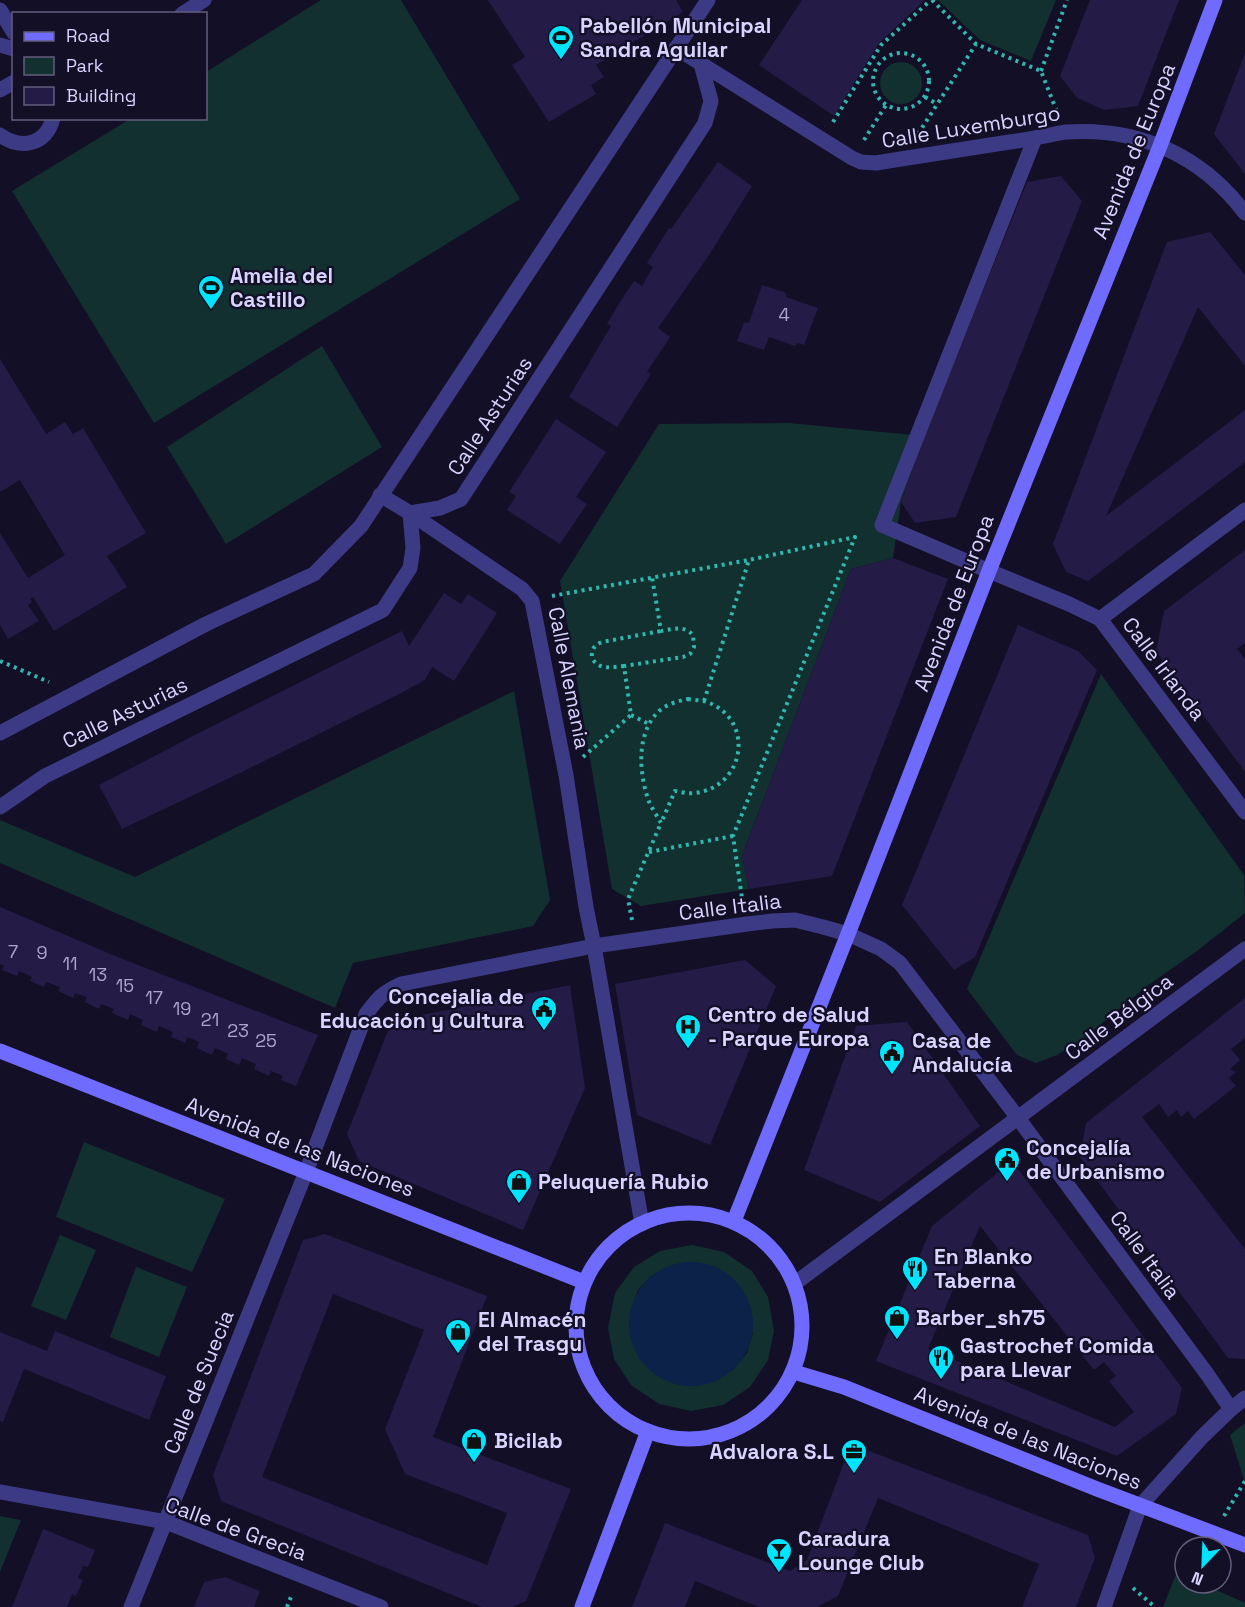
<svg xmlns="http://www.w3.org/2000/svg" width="1245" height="1607" font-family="'Space Grotesk',sans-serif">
  <rect width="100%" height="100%" fill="#130f26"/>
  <g fill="#12302f" fill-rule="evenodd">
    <path d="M321,0H401L520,199L154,423L12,191L130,119L206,118V72Z"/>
    <path d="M938,0H1056L1031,61L980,40Z"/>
    <circle cx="901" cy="83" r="21"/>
    <path d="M322,346L382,447L226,544L167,447Z"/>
    <path d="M789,423L924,436L901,502L893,558L851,569L742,856L749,889L641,906L612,889L560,581L659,424Z"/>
    <path d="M1101,674L1244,875L1245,913L1197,951L1147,986L1082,1040L1057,1055L1036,1063L1017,1055L967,989Z"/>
    <path d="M514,691L550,900L533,926L353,963L335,1008L0,863V820L135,877Z"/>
    <path d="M84,1142L225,1199L192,1272L56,1217Z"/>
    <path d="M60,1235L96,1250L66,1320L31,1306Z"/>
    <path d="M692,1245L724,1252L752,1271L768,1297L774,1331L768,1360L750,1387L723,1405L691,1411L659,1404L631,1385L614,1359L608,1328L615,1293L634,1267L660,1251ZM651,1276L753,1333L747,1353L733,1370L696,1386L676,1384L658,1376L631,1309L638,1290Z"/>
    <path d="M136,1267L187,1287L159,1357L110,1337Z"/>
    <path d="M1245,1423V1483L1230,1435Z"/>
    <path d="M0,1516L21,1520L0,1572Z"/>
    <path d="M1177,1572L1185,1576V1583H1201L1245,1603V1607H1163Z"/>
  </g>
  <circle fill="#0c2248" cx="691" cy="1324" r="62"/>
  <g fill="#241b47" fill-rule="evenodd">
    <path d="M488,0H676L683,12L596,65L604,77L591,85L596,94L549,122L512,65L525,57Z"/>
    <path d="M802,0H925L879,43L834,116L759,65Z"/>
    <path d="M1090,0H1179L1138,106L1104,110L1077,98L1060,76Z"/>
    <path d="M1245,53V174L1214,134Z"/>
    <path d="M718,162L752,186L709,255L658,328L670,337L647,372L651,374L617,427L569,397L611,326L607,324L620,302L634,281L642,286L653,267L647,263L669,228L671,229Z"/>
    <path d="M1061,176L1082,201L956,517L915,523L901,502L924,436L1027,182Z"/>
    <path d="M1210,232L1245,275V366L1198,307L1106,516L1245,410V462L1088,581L1066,572L1053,544L1167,242Z"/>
    <path d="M762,285L786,293V297L818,308L804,345L797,343L795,346L769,337L764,350L737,341L744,322L749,323Z"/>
    <path d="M0,359L46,434L65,422L73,434L83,428L146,533L107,556L127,587L54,631L33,597L30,599L32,602L28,605L39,621L8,639L0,625V533L28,578L65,555L20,480L0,492Z"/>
    <path d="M556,419L606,452L576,497L587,504L560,544L507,510L516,496L509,492Z"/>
    <path d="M1245,550V643L1237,649L1245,659V772L1156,651L1164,611Z"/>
    <path d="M893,558L948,579L832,876L749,889L742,856L851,569Z"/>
    <path d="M444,593L461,604L468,594L497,613L454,681L432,667L425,680L399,694L240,773L122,829L99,785L189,738L402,631L409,646Z"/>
    <path d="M1018,625L1078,651L1097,670L975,957L954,970L902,905Z"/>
    <path d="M0,907L120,958L318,1035L296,1086L281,1080L283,1076L271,1071L269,1076L254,1069L256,1064L242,1058L239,1065L226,1059L228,1054L215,1048L212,1055L197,1048L199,1042L187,1037L185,1043L171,1037L173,1032L159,1026L157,1032L141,1025L143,1020L130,1014L128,1020L112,1013L114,1009L101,1004L99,1009L85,1002L87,997L75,993L73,998L58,991L60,987L46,982L44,987L30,981L32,977L19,971L17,976L2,970L4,966L0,964Z"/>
    <path d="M745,960L776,986L710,1145L637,1115L615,984Z"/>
    <path d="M570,985L585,1088L523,1230L359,1161L347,1134L389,1028L402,1019Z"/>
    <path d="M1245,998V1038L1231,1049L1240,1060L1230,1069L1236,1072L1229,1078L1236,1086L1194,1119L1188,1111L1181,1117L1177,1110L1168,1117L1159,1104L1142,1117L1245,1249V1359L1228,1358L1080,1157L1086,1123Z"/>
    <path d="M907,1022L980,1126L880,1202L804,1170L856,1026Z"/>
    <path d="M1012,1161L1182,1388L1176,1414L1117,1456L876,1361L932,1226ZM980,1226L1094,1370L1104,1362L1116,1376L1109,1381L1134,1412L1115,1427L928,1349Z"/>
    <path d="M325,1234L487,1296L433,1437L571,1489L526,1601L512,1607H482L221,1501L213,1475L303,1240ZM333,1294L424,1330L385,1429L405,1474L507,1513L487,1565L262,1477Z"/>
    <path d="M55,1331L166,1376L149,1420L24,1369L3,1422L0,1421V1332L47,1351Z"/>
    <path d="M851,1444L1088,1535L1095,1558L1076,1607H1022L1039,1564L878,1498L838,1596L817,1607H759L695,1581L685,1607H632L665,1523L790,1571L807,1560Z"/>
    <path d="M43,1529L95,1550L88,1567L83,1566L78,1578L83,1580L76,1596L72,1594L67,1607H12Z"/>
    <path d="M225,1577L260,1591L254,1607H194L204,1582Z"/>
  </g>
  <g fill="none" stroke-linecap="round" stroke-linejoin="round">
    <g stroke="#2fb8b0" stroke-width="4" stroke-dasharray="3 4.5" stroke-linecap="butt">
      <path d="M932,0L976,44L1041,71L1057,112"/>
      <circle cx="901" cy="81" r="28"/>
      <path d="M1041,71L1067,0"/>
      <path d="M925,97L937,104"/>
      <path d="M833,122L881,45L931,0"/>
      <path d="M918,134L976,44"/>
      <path d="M864,140L886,105"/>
      <path d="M552,596L749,560"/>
      <path d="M0,661L49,682"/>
      <path d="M624,666C612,667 599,671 592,658C591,650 594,645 602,642L661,631"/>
      <path d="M688,699C694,700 701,700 707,702C756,720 745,788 694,793C688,794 681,792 675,791L661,823C657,816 651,807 648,799C639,772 636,733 659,711C667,704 678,701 688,699Z"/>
      <path d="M704,701L749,560L855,537L733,836L743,905"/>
      <path d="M631,715L649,724"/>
      <path d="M583,757L631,715L624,666L683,657L690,654L694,647L693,635C684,625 674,629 661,631L652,577"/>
      <path d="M649,852L733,836"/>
      <path d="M632,920L628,899L661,823"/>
      <path d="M1224,1516L1245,1481"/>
      <path d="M1133,1588L1155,1607"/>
      <path d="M287,1607L292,1594"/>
    </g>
    <g stroke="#3d3a85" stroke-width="15">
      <path d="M0,10L14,33"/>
      <path d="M182,14L204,0"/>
      <path d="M0,45L14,49"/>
      <path d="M676,48L852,158L861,162L876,163C918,156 960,150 1003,143C1015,141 1027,140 1039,137C1048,136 1057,133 1066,132C1139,127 1201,155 1245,213"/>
      <path d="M0,90L14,82"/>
      <path d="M0,135C21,150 46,145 53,118"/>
      <path d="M1035,138L882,525L989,571L1069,604L1100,619L1245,812"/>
      <path d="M380,495L410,513L522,589L532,601L566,775L586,907L594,946L642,1224"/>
      <path d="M1100,619L1245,510"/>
      <path d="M0,733L206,624L314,574L361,526L708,0"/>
      <path d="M0,807L45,776L383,610L410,568L413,548L410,513L440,508L461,499L705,123L711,101L701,64"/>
      <path d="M794,1284L1245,949"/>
      <path d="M0,1492L166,1522L381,1607"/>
      <path d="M131,1607L306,1172L366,1014C378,998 382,993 401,984L594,946L747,924L772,921L795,920L823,927L848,934L881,949L900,963L1018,1118L1207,1374L1231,1409"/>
      <path d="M1104,1607L1140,1506L1202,1437L1231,1409L1245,1398"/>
    </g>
    <g stroke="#6f6bff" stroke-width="15">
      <path d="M0,1051L584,1282"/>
      <circle cx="689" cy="1326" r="113"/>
      <path d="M734,1221L848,934L989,571L1160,146L1215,0"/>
      <path d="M794,1372L844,1387L1097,1489L1245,1545"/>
      <path d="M582,1607L648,1431"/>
    </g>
  </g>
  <defs>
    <symbol id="stadium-pin" viewBox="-11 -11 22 30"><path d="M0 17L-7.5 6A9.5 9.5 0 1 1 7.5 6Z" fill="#00e5ff" stroke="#130f26"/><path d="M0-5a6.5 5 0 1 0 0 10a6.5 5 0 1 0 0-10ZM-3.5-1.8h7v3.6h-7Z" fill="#111"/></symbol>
    <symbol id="civic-pin" viewBox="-11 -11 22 30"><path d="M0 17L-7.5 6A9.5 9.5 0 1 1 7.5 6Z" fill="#00e5ff" stroke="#130f26"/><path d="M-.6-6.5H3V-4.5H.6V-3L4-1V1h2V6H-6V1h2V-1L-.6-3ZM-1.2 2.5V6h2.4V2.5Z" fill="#111"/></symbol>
    <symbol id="hospital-pin" viewBox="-11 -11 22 30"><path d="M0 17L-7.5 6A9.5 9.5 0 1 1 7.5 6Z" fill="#00e5ff" stroke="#130f26"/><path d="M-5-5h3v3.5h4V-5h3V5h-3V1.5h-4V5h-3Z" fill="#111"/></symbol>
    <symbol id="shop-pin" viewBox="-11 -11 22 30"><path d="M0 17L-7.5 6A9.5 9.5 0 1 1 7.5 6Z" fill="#00e5ff" stroke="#130f26"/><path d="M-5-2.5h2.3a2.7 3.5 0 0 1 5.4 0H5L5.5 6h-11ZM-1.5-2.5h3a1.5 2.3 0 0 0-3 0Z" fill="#111"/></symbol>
    <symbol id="restaurant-pin" viewBox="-11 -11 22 30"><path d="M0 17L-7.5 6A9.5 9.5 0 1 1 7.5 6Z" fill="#00e5ff" stroke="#130f26"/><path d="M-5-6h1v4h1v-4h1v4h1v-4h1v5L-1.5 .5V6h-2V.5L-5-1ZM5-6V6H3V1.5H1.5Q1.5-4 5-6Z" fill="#111"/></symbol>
    <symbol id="office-pin" viewBox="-11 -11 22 30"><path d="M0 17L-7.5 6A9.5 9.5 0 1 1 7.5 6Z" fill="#00e5ff" stroke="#130f26"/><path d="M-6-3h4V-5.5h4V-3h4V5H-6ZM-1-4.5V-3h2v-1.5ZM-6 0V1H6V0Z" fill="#111"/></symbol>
    <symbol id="bar-pin" viewBox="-11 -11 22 30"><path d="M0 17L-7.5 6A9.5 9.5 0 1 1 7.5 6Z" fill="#00e5ff" stroke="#130f26"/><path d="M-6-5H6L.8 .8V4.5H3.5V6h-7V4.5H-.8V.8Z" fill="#111"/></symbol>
  </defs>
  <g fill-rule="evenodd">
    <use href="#stadium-pin" x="546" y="23" width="30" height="40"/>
    <use href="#stadium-pin" x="196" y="273" width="30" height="40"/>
    <use href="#civic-pin" x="529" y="994" width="30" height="40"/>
    <use href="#hospital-pin" x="673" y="1012" width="30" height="40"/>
    <use href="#civic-pin" x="877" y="1038" width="30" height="40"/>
    <use href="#civic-pin" x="992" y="1145" width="30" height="40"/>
    <use href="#shop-pin" x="504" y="1167" width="30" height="40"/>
    <use href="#restaurant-pin" x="900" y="1254" width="30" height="40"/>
    <use href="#shop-pin" x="882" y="1303" width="30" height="40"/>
    <use href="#shop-pin" x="443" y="1317" width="30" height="40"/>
    <use href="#restaurant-pin" x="926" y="1343" width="30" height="40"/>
    <use href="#shop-pin" x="459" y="1426" width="30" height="40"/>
    <use href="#office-pin" x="839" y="1437" width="30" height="40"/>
    <use href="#bar-pin" x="764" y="1536" width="30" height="40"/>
  </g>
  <g text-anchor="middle" stroke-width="4.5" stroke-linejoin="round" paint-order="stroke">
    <g font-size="18" fill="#aca6d1">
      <text x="784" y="321">4</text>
      <text x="13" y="958">7</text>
      <text x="42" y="959">9</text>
      <text x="70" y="970">11</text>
      <text x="98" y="981">13</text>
      <text x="125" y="992">15</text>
      <text x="154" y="1004">17</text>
      <text x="182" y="1015">19</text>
      <text x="210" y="1026">21</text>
      <text x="238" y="1037">23</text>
      <text x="266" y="1047">25</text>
    </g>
    <g font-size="21" font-weight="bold" fill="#d9d4ff" stroke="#130f26" text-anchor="start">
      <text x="580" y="33">Pabellón Municipal<tspan x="580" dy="24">Sandra Aguilar</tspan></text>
      <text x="230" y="283">Amelia del<tspan x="230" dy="24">Castillo</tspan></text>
      <text x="524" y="1004" text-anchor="end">Concejalia de<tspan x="524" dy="24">Educación y Cultura</tspan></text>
      <text x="708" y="1022">Centro de Salud<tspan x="708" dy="24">- Parque Europa</tspan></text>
      <text x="912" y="1048">Casa de<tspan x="912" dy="24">Andalucía</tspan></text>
      <text x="1026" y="1155">Concejalía<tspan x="1026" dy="24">de Urbanismo</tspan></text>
      <text x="538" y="1189">Peluquería Rubio</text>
      <text x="934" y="1264">En Blanko<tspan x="934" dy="24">Taberna</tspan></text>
      <text x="916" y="1325">Barber_sh75</text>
      <text x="478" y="1327">El Almacén<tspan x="478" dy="24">del Trasgu</tspan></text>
      <text x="960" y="1353">Gastrochef Comida<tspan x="960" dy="24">para Llevar</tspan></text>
      <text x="494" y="1448">Bicilab</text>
      <text x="834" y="1459" text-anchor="end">Advalora S.L</text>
      <text x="798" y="1546">Caradura<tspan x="798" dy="24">Lounge Club</tspan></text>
    </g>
    <g font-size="21" fill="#d9d4ff" stroke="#130f26">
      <text transform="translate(971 127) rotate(-9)" y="7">Calle Luxemburgo</text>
      <text transform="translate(1134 151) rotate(-68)" y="7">Avenida de Europa</text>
      <text transform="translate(490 416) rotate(-57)" y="7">Calle Asturias</text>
      <text transform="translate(954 603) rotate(-69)" y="7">Avenida de Europa</text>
      <text transform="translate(1164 669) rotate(53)" y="7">Calle Irlanda</text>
      <text transform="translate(569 678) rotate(79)" y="7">Calle Alemania</text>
      <text transform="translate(125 713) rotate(-26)" y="7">Calle Asturias</text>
      <text transform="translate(730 907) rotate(-7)" y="7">Calle Italia</text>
      <text transform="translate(1119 1017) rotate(-37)" y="7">Calle Bélgica</text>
      <text transform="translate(300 1147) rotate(21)" y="7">Avenida de las Naciones</text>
      <text transform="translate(1145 1255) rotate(54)" y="7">Calle Italia</text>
      <text transform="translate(199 1382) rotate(-68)" y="7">Calle de Suecia</text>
      <text transform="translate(1028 1438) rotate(22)" y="7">Avenida de las Naciones</text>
      <text transform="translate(236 1529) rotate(20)" y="7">Calle de Grecia</text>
    </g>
  </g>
  <rect x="12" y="12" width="195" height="108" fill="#130f26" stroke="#625e7d" stroke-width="1.5"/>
  <rect x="24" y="32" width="30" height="9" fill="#6f6bff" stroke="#625e7d" stroke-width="1.5"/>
  <text x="66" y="42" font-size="18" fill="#d9d4ff">Road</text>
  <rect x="24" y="57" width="30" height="18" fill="#12302f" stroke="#625e7d" stroke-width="1.5"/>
  <text x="66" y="72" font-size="18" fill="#d9d4ff">Park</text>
  <rect x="24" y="87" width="30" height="18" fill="#241b47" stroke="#625e7d" stroke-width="1.5"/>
  <text x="66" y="102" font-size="18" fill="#d9d4ff">Building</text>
  <g transform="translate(1203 1565) rotate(203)"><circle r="28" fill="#130f26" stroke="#625e7d" stroke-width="1.5"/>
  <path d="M0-4.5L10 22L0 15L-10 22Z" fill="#00e5ff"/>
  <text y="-9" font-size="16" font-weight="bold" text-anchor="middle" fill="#d9d4ff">N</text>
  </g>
</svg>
